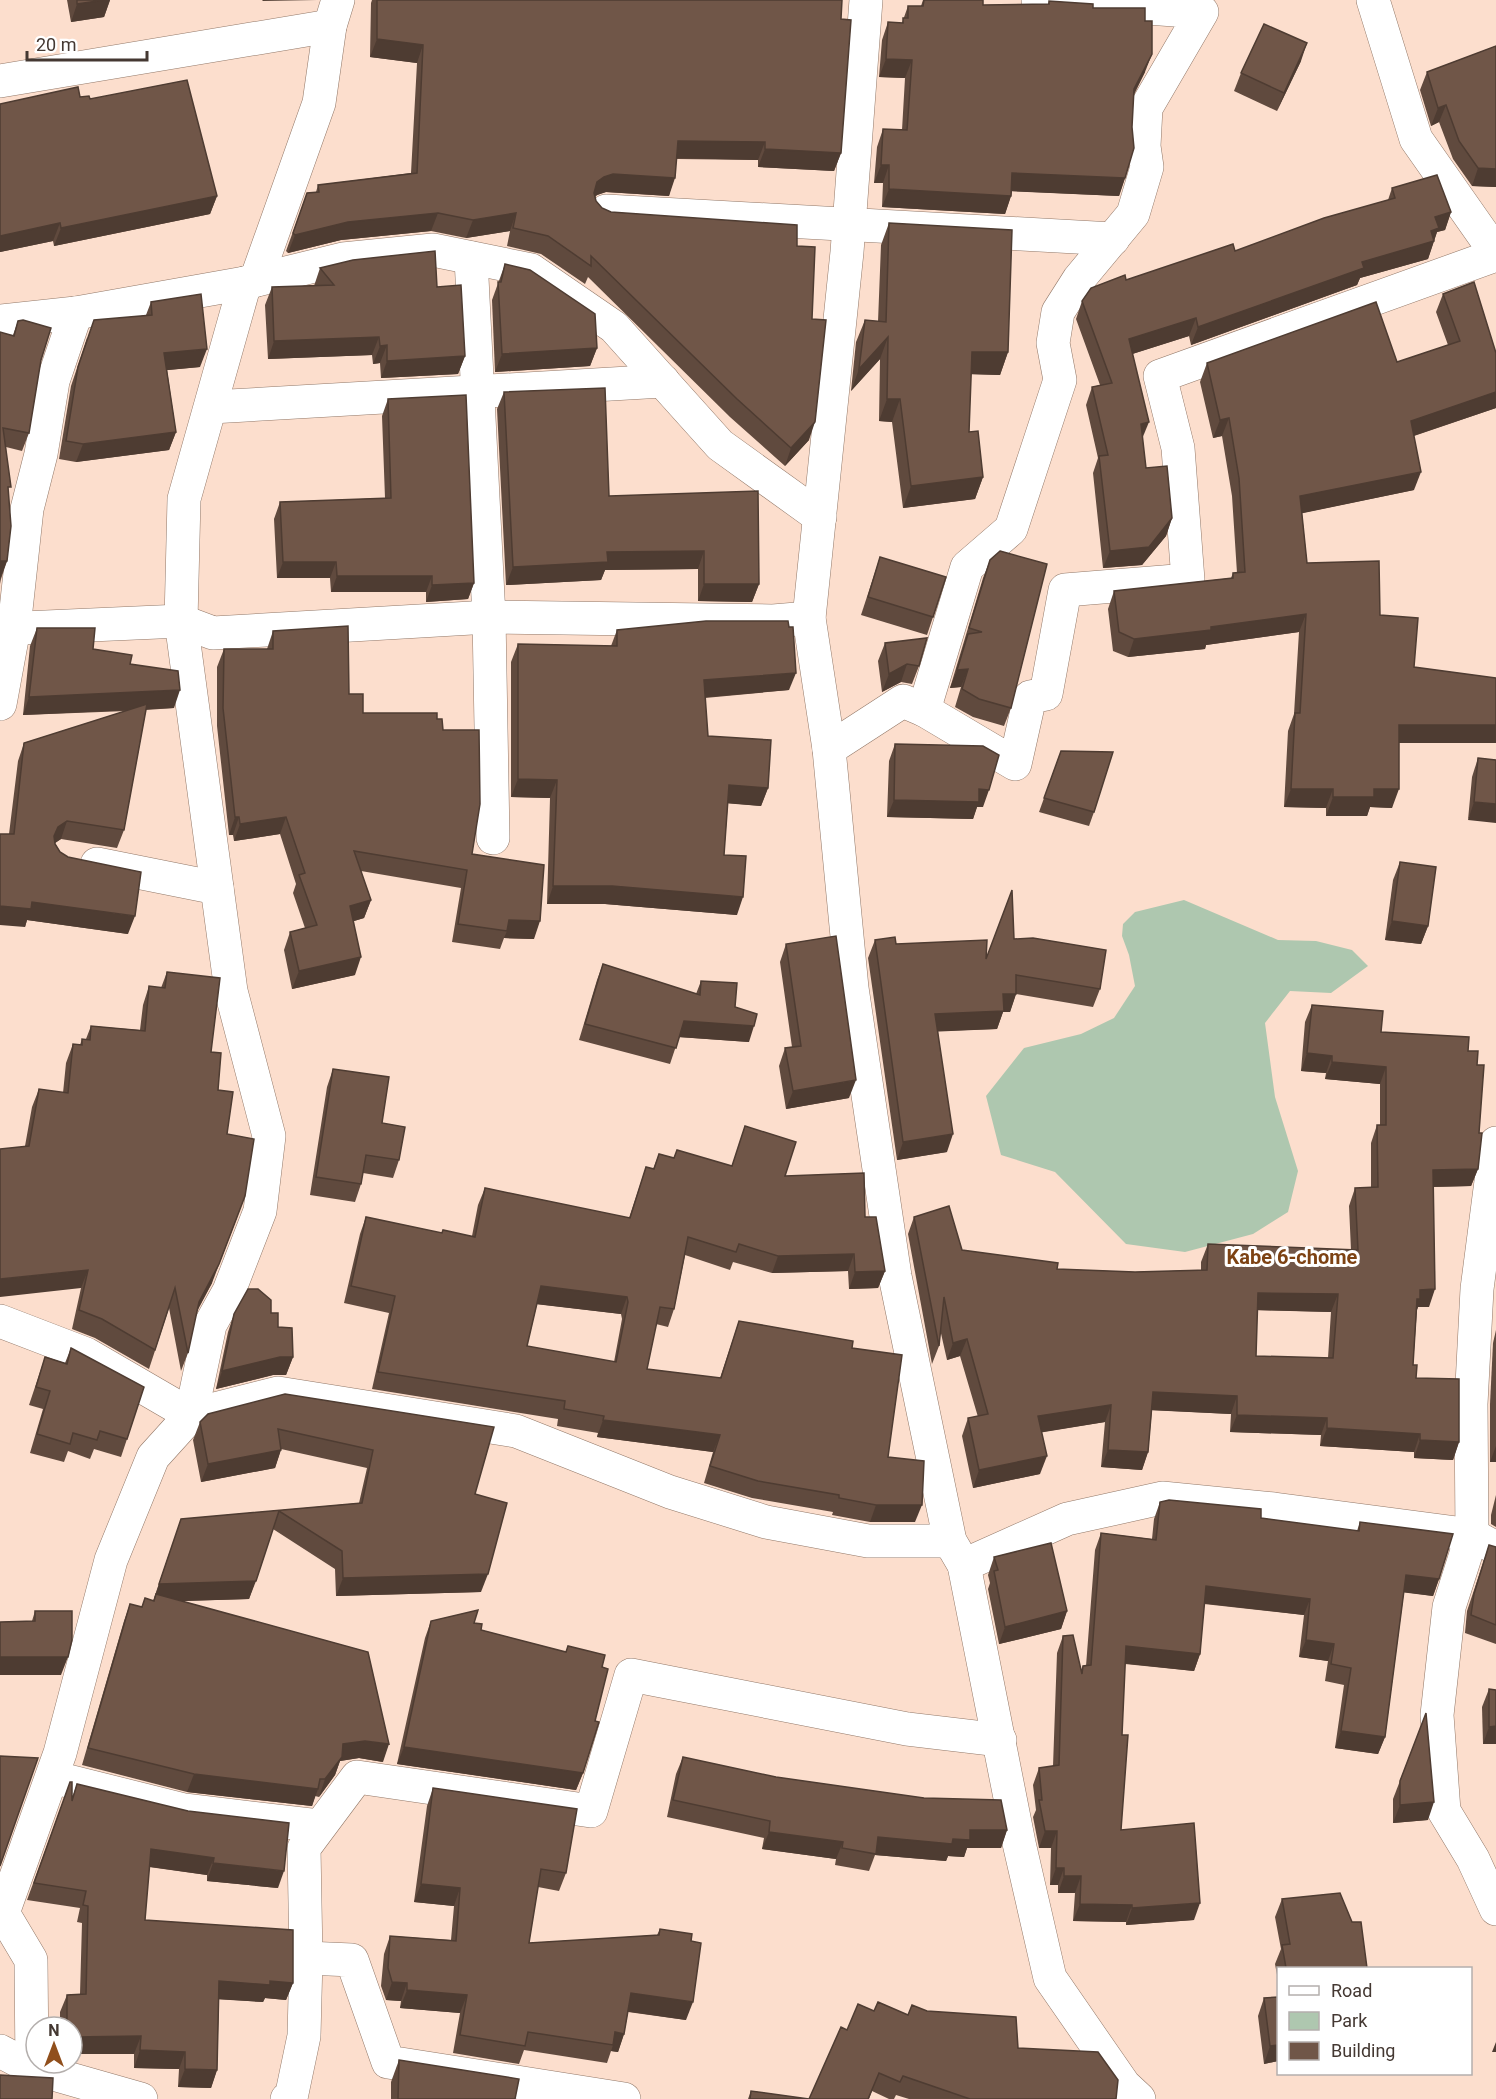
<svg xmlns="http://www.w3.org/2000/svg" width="1496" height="2099" font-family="Roboto,sans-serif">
  <rect width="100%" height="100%" fill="#fcdecd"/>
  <path fill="#aec7af" d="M1184,900L1278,940L1316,941L1352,950L1368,966L1331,993L1290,991L1265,1023L1275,1097L1298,1171L1288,1212L1253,1234L1185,1252L1126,1244L1055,1172L1001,1155L986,1096L1024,1048L1081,1034L1114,1018L1135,986L1129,955L1122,936L1123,924L1135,912Z"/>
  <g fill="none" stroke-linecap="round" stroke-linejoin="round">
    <defs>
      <g id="minor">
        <path d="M866,0L847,252L809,618L829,749L852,988L895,1276L950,1541L964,1565L1019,1843L1050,1978L1124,2085L1139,2099"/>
        <path d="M1373,0L1416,139L1496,253"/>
        <path d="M0,81L330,26"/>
        <path d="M606,211L1113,239"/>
        <path d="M471,258L489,617L493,838"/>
        <path d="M256,280L319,103L330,26L338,0"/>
        <path d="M0,321L76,313L245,283L343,259L433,250L531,270L614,327L720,445L820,517"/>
        <path d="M211,407L663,381"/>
        <path d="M0,629L181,621L213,633L489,617L773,621L809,618"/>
        <path d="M0,704L14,628L27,509L41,454L53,381L76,313"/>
        <path d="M924,710L1015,764L1030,697L1046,694L1065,590L1188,580L1178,448L1160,376L1496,255"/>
        <path d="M829,749L903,701L924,710L967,567L1011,529L1060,380L1053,343L1058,312L1079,279L1133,214L1147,167L1144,146L1146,108L1202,12L1038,0"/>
        <path d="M97,864L217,888"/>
        <path d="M1496,1143L1477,1289L1471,1404L1472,1535L1449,1607L1437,1715L1444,1811L1473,1859L1496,1909"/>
        <path d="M0,1321L86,1354L191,1415L278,1393L516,1431L670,1492L766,1522L868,1541H950"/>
        <path d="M964,1565L1067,1519L1162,1498L1274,1509L1472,1535L1496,1548"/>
        <path d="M52,1777L184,1810L319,1826"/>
        <path d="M306,1958L352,1960L388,2062L624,2099"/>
        <path d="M0,2051L32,2068L141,2099"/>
        <path d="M32,2068L31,1960L3,1913L60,1753L111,1560L153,1457L191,1415L210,1325L229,1291L260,1211L269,1136L231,991L181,621L184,499L245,283"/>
        <path d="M287,2099L291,2098L304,2036L306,1958L304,1848L357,1777L591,1811L631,1675L907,1729L1000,1740"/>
      </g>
    </defs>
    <use href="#minor" stroke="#927868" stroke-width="34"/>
    <use href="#minor" stroke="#fff" stroke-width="33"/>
  </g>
  <g fill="#604a3e" fill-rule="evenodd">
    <path d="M67,0H110L104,17L71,22Z"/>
    <path d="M372,0H738L781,1V0H835L841,19V153L834,171L758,167V160L677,159L669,196L606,192L597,195L595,197L596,201L602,208L611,212L797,246L812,319L809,440L785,466L730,417L588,277L585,284L541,254L507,246L510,231L466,238L431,231L341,240L288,253L286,251L307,193L316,192L318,185L411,173L417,63L370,57L371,3Z"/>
    <path d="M923,0L983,5L1048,4L1049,1L1093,8L1145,72L1134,95L1125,178L1119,196L1012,191L1011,196L1005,214L882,207L883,183H874L877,147L883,129L902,130L905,78L879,77L882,40L888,22L902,23L908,6H921Z"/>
    <path d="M1496,46V187L1472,186L1453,159L1439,122L1431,126L1420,90L1427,72Z"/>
    <path d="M1301,61L1277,111L1234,91L1241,73Z"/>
    <path d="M80,97L90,99L217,196L210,214L54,246L53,241L0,252V104Z"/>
    <path d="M1392,188L1451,212L1445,230L1437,232L1428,259L1360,278L1357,285L1191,345L1189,336L1132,354L1146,468L1172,518L1166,536L1142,565L1103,568L1093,473L1098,458L1086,405L1092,387L1100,385L1076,319L1082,301L1126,280L1235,251L1388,200Z"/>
    <path d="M889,223L1008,352L1000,375L971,374L969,432L983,477L975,499L903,508L892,422L879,421L880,359L851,391L856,342L865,320L878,322L881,245Z"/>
    <path d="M505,264L597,348L590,366L495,372L492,300Z"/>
    <path d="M320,268L437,287L465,356L458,374L381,378L380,363L373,364L372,355L268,359L265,305L272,287L314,286Z"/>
    <path d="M1443,294L1496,408L1414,436V490L1302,513L1307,563L1380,615L1414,667L1496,743H1399L1392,808L1370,807L1367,816H1326V808L1284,807L1288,731L1294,714L1299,632L1206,645L1205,649L1128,657L1113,651L1108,609L1114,591L1231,578L1233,573H1237L1232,496L1222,436L1213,438L1200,382L1207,363L1397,362L1448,345L1436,312Z"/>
    <path d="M151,302L200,367L167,370L176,432L169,450L76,462L59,459L71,386L87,338L146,315Z"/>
    <path d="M18,321L41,360L29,433L22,451L6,447L8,494L7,561L1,579L0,584V334L13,335Z"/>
    <path d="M504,392L609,496L759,584L752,602L698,601V569L605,570L601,580L506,585L497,409Z"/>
    <path d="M388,399L474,583L468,599L426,602V592H331L330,578H277L274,519L280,502L385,498L382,416Z"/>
    <path d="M880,557L933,617L927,635L861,615Z"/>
    <path d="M990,560L1011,708L1004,726L973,717L955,707L961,687L950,688L983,578Z"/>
    <path d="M37,628L93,649L130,664L174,708L146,710L124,830L117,848L61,839L55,843L60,852L128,934L27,920L25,927L9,834L18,761L24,743L127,711L23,715L30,646Z"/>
    <path d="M617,630L789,690L705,698L708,736L768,788L761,806L728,803L724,855L737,915L605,904H547L550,798L511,797V662L518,644L611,646Z"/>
    <path d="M273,631L349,694L363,713L437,719L443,730L472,854L534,939L504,938L500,949L452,942L461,888L361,871L371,900L364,918L354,921L355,975L292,989L284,950L290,932L305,928L293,893L296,884L280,834L234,841L233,835H229L217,726V667L224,649H267Z"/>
    <path d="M885,643L919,666L912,684L901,682L882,692L878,661Z"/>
    <path d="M895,744L983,807H977L973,819L887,817L889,761Z"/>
    <path d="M1061,751L1094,812L1089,826L1039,812Z"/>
    <path d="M1478,758L1496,760L1468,820L1472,777Z"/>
    <path d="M1400,862L1428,926L1421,944L1385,940L1393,880Z"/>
    <path d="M1014,939L1100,989L1093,1007L1016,994L1010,1012H1003L997,1029L938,1031L947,1152L897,1160L868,958L875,940L986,959Z"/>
    <path d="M786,944L849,1098L786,1109L779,1066L785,1048L792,1047L780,962Z"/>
    <path d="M603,964L696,994L701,981L735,1007L749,1042L679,1037L670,1064L579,1040L597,980Z"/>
    <path d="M167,972L211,1052L227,1134L212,1283L196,1312L188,1353L181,1371L169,1308L149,1369L95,1338L72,1329L81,1288L25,1146L32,1107L39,1089L63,1093L66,1063L73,1044L80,1045L82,1039H86L91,1026L140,1030L143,1005L149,986L161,988Z"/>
    <path d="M1312,1005L1381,1032L1468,1051L1477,1065L1479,1133L1478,1169L1471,1186L1433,1187L1429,1307H1418L1417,1310L1413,1365L1416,1378L1459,1442L1453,1460L1414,1458V1452L1320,1446L1321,1435L1230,1432L1231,1414L1152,1410L1148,1452L1142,1470L1101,1467L1105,1422L1042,1432L1040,1474L973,1488L962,1436L968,1418L978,1417L960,1356L947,1360L940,1329L939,1346L932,1364L908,1234L914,1217L962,1250L1057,1269L1135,1272L1201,1270V1262L1208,1244L1351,1250L1349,1206L1355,1188H1371V1143L1377,1125H1380V1084L1325,1079L1326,1073L1301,1071L1305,1022ZM1257,1310L1331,1312L1328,1358L1256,1356Z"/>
    <path d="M333,1069L382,1123L399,1160L393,1178L363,1173L361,1184L355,1202L310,1195L327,1087Z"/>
    <path d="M745,1126L785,1176L865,1217L885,1271L878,1288L849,1289L848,1271L772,1273L733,1262L730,1270L685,1255L674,1309L668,1327L656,1324L647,1369L720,1378L739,1321L852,1348L888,1457L915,1522H870L832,1515L833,1512L752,1498L704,1483L713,1452L597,1437L598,1433L557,1426L558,1419L372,1389L389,1313L344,1303L360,1234L366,1217L442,1233L472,1236L478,1205L485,1188L629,1218L646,1167L653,1169L659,1154L673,1158L732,1166ZM537,1304L621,1314L622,1319L614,1362L527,1346Z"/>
    <path d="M271,1313L293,1357L286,1375H273L216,1389L228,1332L234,1314Z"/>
    <path d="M1496,1330V1462H1490V1404L1493,1343Z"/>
    <path d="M71,1348L127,1439L121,1457L94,1449L90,1459L68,1451L64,1462L30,1453L43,1409L29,1405L45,1357L65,1363Z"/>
    <path d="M285,1394L475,1494L481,1592L336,1596L335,1569L273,1529L249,1599L181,1601L383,1762L359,1758L340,1761L335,1775L319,1797L315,1796L312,1806L187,1792L82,1765L124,1621L130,1604L142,1607L153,1601L181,1519L359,1503L367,1468L281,1449L275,1468L201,1482L193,1440L200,1422Z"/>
    <path d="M1496,1495V1527L1491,1524V1515Z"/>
    <path d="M1160,1502L1261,1518L1357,1531L1360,1522L1439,1579L1433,1596L1404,1592L1385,1737L1378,1754L1335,1748L1344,1685L1325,1681L1328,1661L1299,1657L1304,1615L1204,1604L1200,1654L1194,1671L1125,1664L1122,1735L1121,1830L1194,1920L1126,1925V1922L1073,1921L1075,1893H1058V1885H1050L1051,1848H1039L1033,1817L1036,1810L1033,1785L1039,1768L1053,1766L1057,1653L1063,1636L1081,1670L1083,1666H1086L1095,1550L1101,1533L1152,1539L1154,1519Z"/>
    <path d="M1489,1545L1496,1547V1644L1465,1633L1467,1611Z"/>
    <path d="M994,1557L1067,1611L1061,1629L999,1644L988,1589L990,1583L988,1575Z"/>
    <path d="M35,1611L61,1675H0L32,1621Z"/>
    <path d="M431,1621L474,1623L481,1630L566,1652L568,1646L602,1667L583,1773L576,1790L397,1764L425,1638Z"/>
    <path d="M1489,1689L1496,1690V1744H1483L1482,1707Z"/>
    <path d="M1426,1713L1428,1820L1393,1823V1799Z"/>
    <path d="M683,1757L1007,1830L1001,1848H967L964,1857L948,1856L946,1861L875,1855L869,1871L835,1865L836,1859L762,1849L764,1838L667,1817L676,1774Z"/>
    <path d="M70,1782L72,1798L77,1784L278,1888L207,1881V1875L149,1867L145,1920L293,1983L286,2000L265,1998L263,2002L219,1999L217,2070L211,2088L178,2087L179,2069L134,2068V2054L72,2027H60V2012L67,1995L80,1994L82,1923L77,1922L80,1908L27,1900Z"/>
    <path d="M433,1788L566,1873L559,1891L538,1887L529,1943L657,1935L660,1929L691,1941L686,2020L628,2012L624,2034L618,2052L611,2051L607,2063L524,2050L519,2064L453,2053L460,2013L400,2008L401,2001L386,2000L381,1986L384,1954L390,1936L451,1940L454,1906L414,1902L427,1806Z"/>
    <path d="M1282,1899L1367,1968H1278V1980L1275,1964L1281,1949L1275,1917Z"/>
    <path d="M1278,1997V2061L1264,2064L1258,2016L1264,1998Z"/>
    <path d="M874,2011L908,2015L1018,2048L1116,2099H909L896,2095L894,2099H889L872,2091L869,2099H748L751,2091L809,2099L847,2030Z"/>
    <path d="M399,2060L515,2099H391V2082Z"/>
  </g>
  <g fill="#4e3c32">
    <path d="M104,0H110L104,17L71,22L77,4Z"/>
    <path d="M263,0H317L262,1Z"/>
    <path d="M377,39L423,45L417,63L370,57Z"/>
    <path d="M1307,43L1301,61L1277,111L1284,93Z"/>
    <path d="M1152,54L1145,72L1127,106L1134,89Z"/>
    <path d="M886,59L912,60L905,78L879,77Z"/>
    <path d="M1446,105L1439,122L1431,126L1438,108Z"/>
    <path d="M678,141L765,142L758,160L672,158Z"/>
    <path d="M765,149L841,153L834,171L758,167Z"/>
    <path d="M881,165H889L883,183H874Z"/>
    <path d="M1478,168L1496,169V187L1472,186Z"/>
    <path d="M1012,173L1125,178L1119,196L1006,191Z"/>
    <path d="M613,174L675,178L669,196L606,192L597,195L591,200L597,182L604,177Z"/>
    <path d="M889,189L1011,196L1005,214L882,207Z"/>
    <path d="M217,196L210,214L54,246L61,228Z"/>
    <path d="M1451,212L1445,230L1437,232L1428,259L1360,278L1357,285L1191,345L1198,327L1362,262L1435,217Z"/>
    <path d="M438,213L431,231L341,240L288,253L295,235L348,222Z"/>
    <path d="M516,213L510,231L466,238L473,220Z"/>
    <path d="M60,223L53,241L0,252V236Z"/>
    <path d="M1196,318L1189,336L1123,357L1129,339Z"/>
    <path d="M379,337L372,355L268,359L274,341Z"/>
    <path d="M888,337L880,359L851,391L859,369Z"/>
    <path d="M387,345L380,363L373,364L380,346Z"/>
    <path d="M597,348L590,366L495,372L502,354Z"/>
    <path d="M207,349L200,367L158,371L164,353Z"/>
    <path d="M972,352H1008L1000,375L964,374Z"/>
    <path d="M465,356L458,374L381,378L387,361Z"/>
    <path d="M1496,392V408L1404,439L1411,421Z"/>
    <path d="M887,399H900L892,422L879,421Z"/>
    <path d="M1229,418L1222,436L1213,438L1220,420Z"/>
    <path d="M815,422L809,440L785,466L791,448Z"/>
    <path d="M1149,422L1142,439L1141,424Z"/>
    <path d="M176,432L169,450L76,462L83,444Z"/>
    <path d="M1421,472L1414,490L1294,515L1300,496Z"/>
    <path d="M983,477L975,499L903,508L911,486Z"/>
    <path d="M1172,518L1166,536L1142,565L1103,568L1110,551Z"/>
    <path d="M704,551L698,569L605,570L601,580L506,585L513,567L607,552Z"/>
    <path d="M0,561H7L0,579Z"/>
    <path d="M283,562H336L330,578H277Z"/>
    <path d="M337,576H432L426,592H331Z"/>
    <path d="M474,583L468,599L426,602L432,585Z"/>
    <path d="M704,584H759L752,602L698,601Z"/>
    <path d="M1306,614L1299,632L1206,645L1205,649L1128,657L1134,639L1211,627Z"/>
    <path d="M907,664L901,682L882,692L889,674Z"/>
    <path d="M968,669L961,687L950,688L957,670Z"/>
    <path d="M796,673L789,690L697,698L704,680Z"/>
    <path d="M180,690L174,708L23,715L29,697Z"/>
    <path d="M1399,725H1496V743H1393Z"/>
    <path d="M518,779L557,780L550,798L511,797Z"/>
    <path d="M729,785L768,788L761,806L723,803Z"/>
    <path d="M979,789L989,790L983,807H977L973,819L887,817L894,800Z"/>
    <path d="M1291,789H1333L1326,808L1284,807Z"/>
    <path d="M1374,789H1399L1392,808L1370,807L1367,816H1326L1333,797Z"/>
    <path d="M1474,802L1496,804V823L1468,820Z"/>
    <path d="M235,817H239L233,835H229Z"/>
    <path d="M286,817L280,834L234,841L240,824Z"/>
    <path d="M67,821L61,839L52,845L54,836L58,827Z"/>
    <path d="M553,886H612L743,897L737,915L605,904H547Z"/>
    <path d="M371,900L364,918L344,924L350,906Z"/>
    <path d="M32,902L135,916L128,934L27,920L25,927L0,925V906Z"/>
    <path d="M509,920L540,921L534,939L504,938L507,931Z"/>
    <path d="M1392,921L1428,926L1421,944L1385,940Z"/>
    <path d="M361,957L355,975L292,989L299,971Z"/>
    <path d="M1003,994H1016L1010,1012H1003L997,1029L928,1032L935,1014Z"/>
    <path d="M684,1021L754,1026L749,1042L678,1037Z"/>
    <path d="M1307,1053L1332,1056L1326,1073L1301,1071Z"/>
    <path d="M1332,1062L1386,1067L1380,1084L1325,1079Z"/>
    <path d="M856,1080L849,1098L786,1109L793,1091Z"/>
    <path d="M953,1134L947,1152L897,1160L903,1142Z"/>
    <path d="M1478,1169L1471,1186L1427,1187L1433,1170Z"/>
    <path d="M238,1215L212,1283L192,1321L199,1302Z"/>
    <path d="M854,1254L848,1271L772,1273L778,1256Z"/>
    <path d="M88,1270L81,1288L0,1297V1279Z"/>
    <path d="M885,1271L878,1288L849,1289L855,1272Z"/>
    <path d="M541,1286L627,1297L621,1314L535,1304Z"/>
    <path d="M1435,1289L1429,1307H1418L1414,1317H1411L1420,1290Z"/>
    <path d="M1258,1293L1338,1294L1331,1312L1251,1310Z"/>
    <path d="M967,1339L960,1356L947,1360L953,1343Z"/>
    <path d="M280,1357H293L286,1375H273L216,1389L222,1371Z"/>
    <path d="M1153,1392L1237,1396L1231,1414L1147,1410Z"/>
    <path d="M1111,1405L1105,1422L1032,1434L1038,1416Z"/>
    <path d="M1237,1415L1327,1418L1321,1435L1230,1432Z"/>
    <path d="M603,1420L720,1435L713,1452L597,1437Z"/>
    <path d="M1327,1428L1420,1434L1414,1452L1320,1446Z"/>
    <path d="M1420,1440L1459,1442L1453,1460L1414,1458Z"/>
    <path d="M1496,1446V1462H1490Z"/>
    <path d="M281,1450L275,1468L201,1482L208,1464Z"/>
    <path d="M1108,1450L1148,1452L1142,1470L1101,1467Z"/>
    <path d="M1047,1456L1040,1474L973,1488L979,1470Z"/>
    <path d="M876,1505H922L915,1522H870Z"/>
    <path d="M488,1574L481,1592L336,1596L343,1578Z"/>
    <path d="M1406,1575L1439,1579L1433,1596L1400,1592Z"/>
    <path d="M256,1581L249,1599L153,1602L159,1584Z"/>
    <path d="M1206,1586L1310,1599L1304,1615L1200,1603Z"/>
    <path d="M1067,1611L1061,1629L999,1644L1005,1627Z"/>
    <path d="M1306,1640L1334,1644L1328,1661L1299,1657Z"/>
    <path d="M1126,1646L1200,1654L1194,1671L1120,1663Z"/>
    <path d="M0,1657H68L61,1675H0Z"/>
    <path d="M1496,1726V1744H1483L1489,1727Z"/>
    <path d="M1341,1731L1385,1737L1378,1754L1335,1748Z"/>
    <path d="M365,1741L389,1744L383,1762L359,1758L340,1761L335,1775L319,1797L325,1779L343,1744Z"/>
    <path d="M404,1747L583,1773L576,1790L397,1764Z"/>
    <path d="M194,1774L318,1789L312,1806L187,1792Z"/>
    <path d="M1434,1802L1428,1820L1393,1823L1400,1805Z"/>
    <path d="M970,1830H1007L1001,1848H967L964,1857L948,1856L946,1861L875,1855L878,1837L953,1839Z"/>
    <path d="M1045,1831H1057L1051,1848H1039Z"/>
    <path d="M769,1832L843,1842L836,1859L762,1849Z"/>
    <path d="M151,1849L214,1858L207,1875L144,1866Z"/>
    <path d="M213,1863L284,1871L278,1888L207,1881Z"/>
    <path d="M1056,1868H1064L1058,1885H1050Z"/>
    <path d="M1064,1876H1081L1075,1893H1058Z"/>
    <path d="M421,1884L460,1888L454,1906L414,1902Z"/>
    <path d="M1200,1903L1194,1920L1126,1925L1132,1908Z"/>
    <path d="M1080,1904L1132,1905L1126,1922L1073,1921Z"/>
    <path d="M219,1981H270L293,1983L286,2000L265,1998L263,2002L213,1999Z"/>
    <path d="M392,1982L407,1983L401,2001L386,2000Z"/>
    <path d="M407,1990L467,1995L460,2013L400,2008Z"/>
    <path d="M631,1993L693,2002L686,2020L624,2011Z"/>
    <path d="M615,2032L624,2034L618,2052L611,2051L613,2045Z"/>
    <path d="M141,2036L134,2054H72V2037Z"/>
    <path d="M1496,2042V2052H1492Z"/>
    <path d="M1278,2045V2061L1264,2064L1270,2046Z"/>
    <path d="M140,2050L185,2052L179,2069L134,2068Z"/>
    <path d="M185,2069L217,2070L211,2088L178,2087Z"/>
  </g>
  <g fill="#705648" stroke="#4e3c32" stroke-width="1.5" fill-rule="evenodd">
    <path d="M77,0H104L77,4Z"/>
    <path d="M377,0H842L841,19L851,20L841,153L765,149V142L678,141L675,178L613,174L604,177L597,182L594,193L596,201L602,208L611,212L797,225V246L815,247L812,319L826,320L815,422L791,448L737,399L591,256V266L548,236L513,228L516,213L473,220L438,213L348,222L295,235L293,233L307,193L319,192L318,185L417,173L423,45L377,39Z"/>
    <path d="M924,0H983V5L1049,4V1L1093,4V8H1145V21H1152V54L1134,89L1132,127L1134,148L1125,178L1012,173L1011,196L889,189V165H881L883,129L907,130L912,60L886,59L888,22L903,23V18H908V6H923Z"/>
    <path d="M1264,24L1307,43L1284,93L1241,73Z"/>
    <path d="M1496,46V169L1478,168L1459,141L1446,105L1438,108L1427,72Z"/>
    <path d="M187,80L217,196L61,228L60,223L0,236V104L78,87L80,97L89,96L90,99Z"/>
    <path d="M1437,175L1451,212L1435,217L1439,228L1431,231L1434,241L1362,262L1364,268L1198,327L1196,318L1129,339L1149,422L1141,424L1146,468L1167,466L1172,518L1149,547L1110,551L1099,456L1108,455L1092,387L1112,383L1082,301L1091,288L1125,275L1126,280L1233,244L1235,251L1324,218L1395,198L1392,188Z"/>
    <path d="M889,223L1012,230L1008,352H972L969,432L978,431L983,477L911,486L900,399H887L888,337L859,369L865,320L886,322Z"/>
    <path d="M435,251L437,287L461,285L465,356L387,361V345L380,346L379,337L274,341L272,287L334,285L320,268L353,260Z"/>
    <path d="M505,264L530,270L595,314L597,348L502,354L498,282H501Z"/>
    <path d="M1474,282L1496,353V392L1411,421L1421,472L1300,496L1307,563L1379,561L1380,615L1418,618L1414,667L1496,678V725H1399V789H1374V797H1333V789H1291L1295,713H1300L1306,614L1211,627V630L1134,639L1119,632L1114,591L1233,578V573L1245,572L1239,478L1229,418L1220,420L1207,363L1376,302L1397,362L1460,341L1443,294Z"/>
    <path d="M201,294L207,349L164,353L176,432L83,444L66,441L78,367L94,320L152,315L151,302Z"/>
    <path d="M23,320L51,328L41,360L29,433L3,428L11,487H8L11,526L7,561H0V332L14,336L18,321Z"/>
    <path d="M605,388L609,496L758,491L759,584H704V551L607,552L608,562L513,567L504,392Z"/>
    <path d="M466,395L474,583L432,585V576H337L336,562H283L280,502L391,498L388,399Z"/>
    <path d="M1000,551L1047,564L1011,708L979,699L962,689L968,669L957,670L968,634L982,632L969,628L990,560Z"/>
    <path d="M880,557L946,577L933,617L868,597Z"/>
    <path d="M706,621H788L789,627H793L796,673L704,680L708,736L771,740L768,788L729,785L724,855L746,856L743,897L612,886H553L557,780L518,779V644L617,646V630Z"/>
    <path d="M348,626L349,694H363V713H437V719H442L443,730H479L480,804L472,854L544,865L540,921L509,920L507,931L458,924L467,870L354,851L371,900L350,906L361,957L299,971L290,932L317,925L299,875L305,873L286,817L240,824L239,817H235L223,708L224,649H273V631Z"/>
    <path d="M37,628H95L93,649L132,655L130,664L178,671L180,690L29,697Z"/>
    <path d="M927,638L919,666L907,664L889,674L885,643Z"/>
    <path d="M147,704L124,830L67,821L58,827L54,836L55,844L60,852L68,857L141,872L135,916L32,902L31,909L0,906V834H14L24,743Z"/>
    <path d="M895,744L983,746L999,755L989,790L979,789V802L894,800Z"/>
    <path d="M1061,751L1113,752L1094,812L1044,798Z"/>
    <path d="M1478,758L1496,760V804L1474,802Z"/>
    <path d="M1400,862L1436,867L1428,926L1392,921Z"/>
    <path d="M1012,890L1014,939L1033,938L1106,950L1100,989L1016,975V994H1003L1004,1011L935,1014L953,1134L903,1142L875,940L895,937L896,944L987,940L986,959Z"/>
    <path d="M836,936L856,1080L793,1091L785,1048L801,1046L786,944Z"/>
    <path d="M603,964L700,995L701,981L737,983L735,1007L757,1014L754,1026L684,1021L676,1048L585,1024Z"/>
    <path d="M167,972L220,978L211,1052L221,1053L218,1090L233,1092L227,1134L254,1139L245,1196L219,1264L199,1302L188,1353L175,1288L155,1350L102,1319L79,1310L88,1270L0,1279V1149L29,1146L39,1089L68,1093L73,1044L82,1045V1039L90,1040L91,1026L145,1031L149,986L165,988Z"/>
    <path d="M1312,1005L1383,1011L1381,1032L1469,1037L1468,1051H1478L1477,1065H1484L1479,1133H1482L1478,1169L1433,1170L1435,1289L1420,1290V1299H1417L1413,1365H1417L1416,1378L1459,1379V1442L1420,1440V1434L1327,1428V1418L1237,1415V1396L1153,1392L1148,1452L1108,1450L1111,1405L1038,1416L1047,1456L979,1470L968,1418L988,1414L967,1339L953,1343L944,1297L939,1346L914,1217L949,1206L962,1250L1058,1263L1057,1269L1135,1272L1207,1270L1208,1244L1358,1250L1355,1188L1378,1187L1377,1125H1386V1067L1332,1062V1056L1307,1053ZM1258,1293L1338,1294L1333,1358L1256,1356Z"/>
    <path d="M333,1069L389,1077L382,1123L405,1127L399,1160L366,1155L361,1184L316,1177Z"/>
    <path d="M745,1126L796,1142L785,1176L864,1173L865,1217H876L885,1271L855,1272L854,1254L778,1256L739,1244L736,1252L688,1237L674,1309L660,1307L647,1369L721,1378L739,1321L853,1341L852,1348L902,1355L888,1457L924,1461L922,1505H876L839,1498V1495L758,1481L710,1466L720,1435L603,1420L604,1416L564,1409L565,1401L378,1372L395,1296L351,1286L366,1217L442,1233L443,1230L475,1237L485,1188L630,1218L646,1167L654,1169L659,1154L674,1158L677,1150L732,1166ZM541,1286L627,1297L628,1302L616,1362L527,1346Z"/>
    <path d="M248,1289H258L271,1300V1313H278V1327L292,1328L293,1357H280L222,1371L234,1314Z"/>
    <path d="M71,1348L144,1387L127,1439L100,1431L97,1440L73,1433L70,1444L37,1434L50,1391L36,1387L45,1357L67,1364Z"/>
    <path d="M285,1394L494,1427L475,1494L507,1503L488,1574L343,1578L342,1551L279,1511L256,1581L159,1584L181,1519L362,1503L373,1450L278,1429L281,1450L208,1464L200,1422L208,1414Z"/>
    <path d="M1169,1500L1261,1509V1518L1359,1531L1360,1522L1453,1534L1439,1579L1406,1575L1385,1737L1341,1731L1351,1668L1331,1664L1334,1644L1306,1640L1310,1599L1206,1586L1200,1654L1126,1646L1122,1735H1128L1121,1830L1194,1823L1200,1903L1132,1908V1905L1080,1904L1081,1876H1064V1868H1056L1057,1831H1045L1039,1800H1042L1039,1768L1059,1765L1063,1636L1073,1635L1082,1674L1083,1666L1091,1665L1101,1533L1156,1540L1160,1502Z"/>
    <path d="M1051,1543L1067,1611L1005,1627L994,1571L998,1570L994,1557Z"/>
    <path d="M1489,1545L1496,1547V1625L1471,1615L1474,1594Z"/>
    <path d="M156,1594L368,1652L389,1744L365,1741L343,1744L342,1757L325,1779H320L318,1789L194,1774L88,1748L130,1604L142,1607L145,1598L154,1601Z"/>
    <path d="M478,1610L474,1623L482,1624L481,1630L566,1652L568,1646L605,1655L602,1667L608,1669L595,1721L599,1722L583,1773L404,1747L431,1621Z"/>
    <path d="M35,1611H72V1640L68,1657H0V1622L35,1621Z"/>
    <path d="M1489,1689L1496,1690V1726L1489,1727Z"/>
    <path d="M1426,1713L1434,1802L1400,1805V1781Z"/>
    <path d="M0,1756L38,1758L0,1866Z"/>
    <path d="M683,1757L776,1777L924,1798L1001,1800L1007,1830H970V1840L953,1839L952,1844L878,1837L876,1854L842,1848L843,1842L769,1832L770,1821L673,1800Z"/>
    <path d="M70,1782H72V1801L77,1784L188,1811L289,1823L284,1871L213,1863L214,1858L151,1849L145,1920L293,1930V1983L270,1981V1985L219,1981L217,2070L185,2069V2052L140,2050L141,2036L72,2037V2027H67V1995L86,1994L88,1906L83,1905L86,1891L34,1883Z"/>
    <path d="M433,1788L577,1809L566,1873L541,1869L529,1943L659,1935L660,1929L692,1934L691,1941L701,1943L693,2002L631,1993L624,2034L615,2032L613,2045L528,2032L525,2046L460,2035L467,1995L407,1990V1983L392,1982L388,1968L390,1936L456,1941L460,1888L421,1884Z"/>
    <path d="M1340,1893L1352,1922H1361L1367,1968H1286L1282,1945L1290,1944L1282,1899Z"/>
    <path d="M1278,1997V2045L1270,2046L1264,1998Z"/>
    <path d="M878,2002L908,2015L912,2005L927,2011L1016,2017L1018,2048L1098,2052L1118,2080L1116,2099H970L903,2076L900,2082L879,2073L868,2099H750L751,2091L809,2099L841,2027L847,2030L858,2004L874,2011Z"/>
    <path d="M399,2060L519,2079L515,2099H398Z"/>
    <path d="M0,2075L53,2078L52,2099H0Z"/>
  </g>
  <g text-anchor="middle" stroke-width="6" stroke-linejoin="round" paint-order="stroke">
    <g font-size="20" font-weight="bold" fill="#7d4213" stroke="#fff">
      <text x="1292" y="1264">Kabe 6-chome</text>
    </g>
  </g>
  <rect x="1277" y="1967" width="195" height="108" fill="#ffffff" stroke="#b4afad" stroke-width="1.5"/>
  <rect x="1289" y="1986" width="30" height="9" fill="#ffffff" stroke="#b4afad" stroke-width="1.5"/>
  <text x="1331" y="1997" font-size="18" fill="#443832">Road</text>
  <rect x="1289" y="2012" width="30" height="18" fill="#aec7af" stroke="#b4afad" stroke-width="1.5"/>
  <text x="1331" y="2027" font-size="18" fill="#443832">Park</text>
  <rect x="1289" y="2042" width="30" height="18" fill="#705648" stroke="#b4afad" stroke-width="1.5"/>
  <text x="1331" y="2057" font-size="18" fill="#443832">Building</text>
  <g transform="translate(54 2045)"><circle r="28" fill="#ffffff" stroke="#b4afad" stroke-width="1.5"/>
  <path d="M0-4.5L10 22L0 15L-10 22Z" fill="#904f1c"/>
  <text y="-9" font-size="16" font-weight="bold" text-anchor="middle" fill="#443832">N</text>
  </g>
  <path d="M27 51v9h120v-9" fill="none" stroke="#443832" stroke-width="3"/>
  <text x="36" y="51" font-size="18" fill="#443832" stroke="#ffffff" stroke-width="4.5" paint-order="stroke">20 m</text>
</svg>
